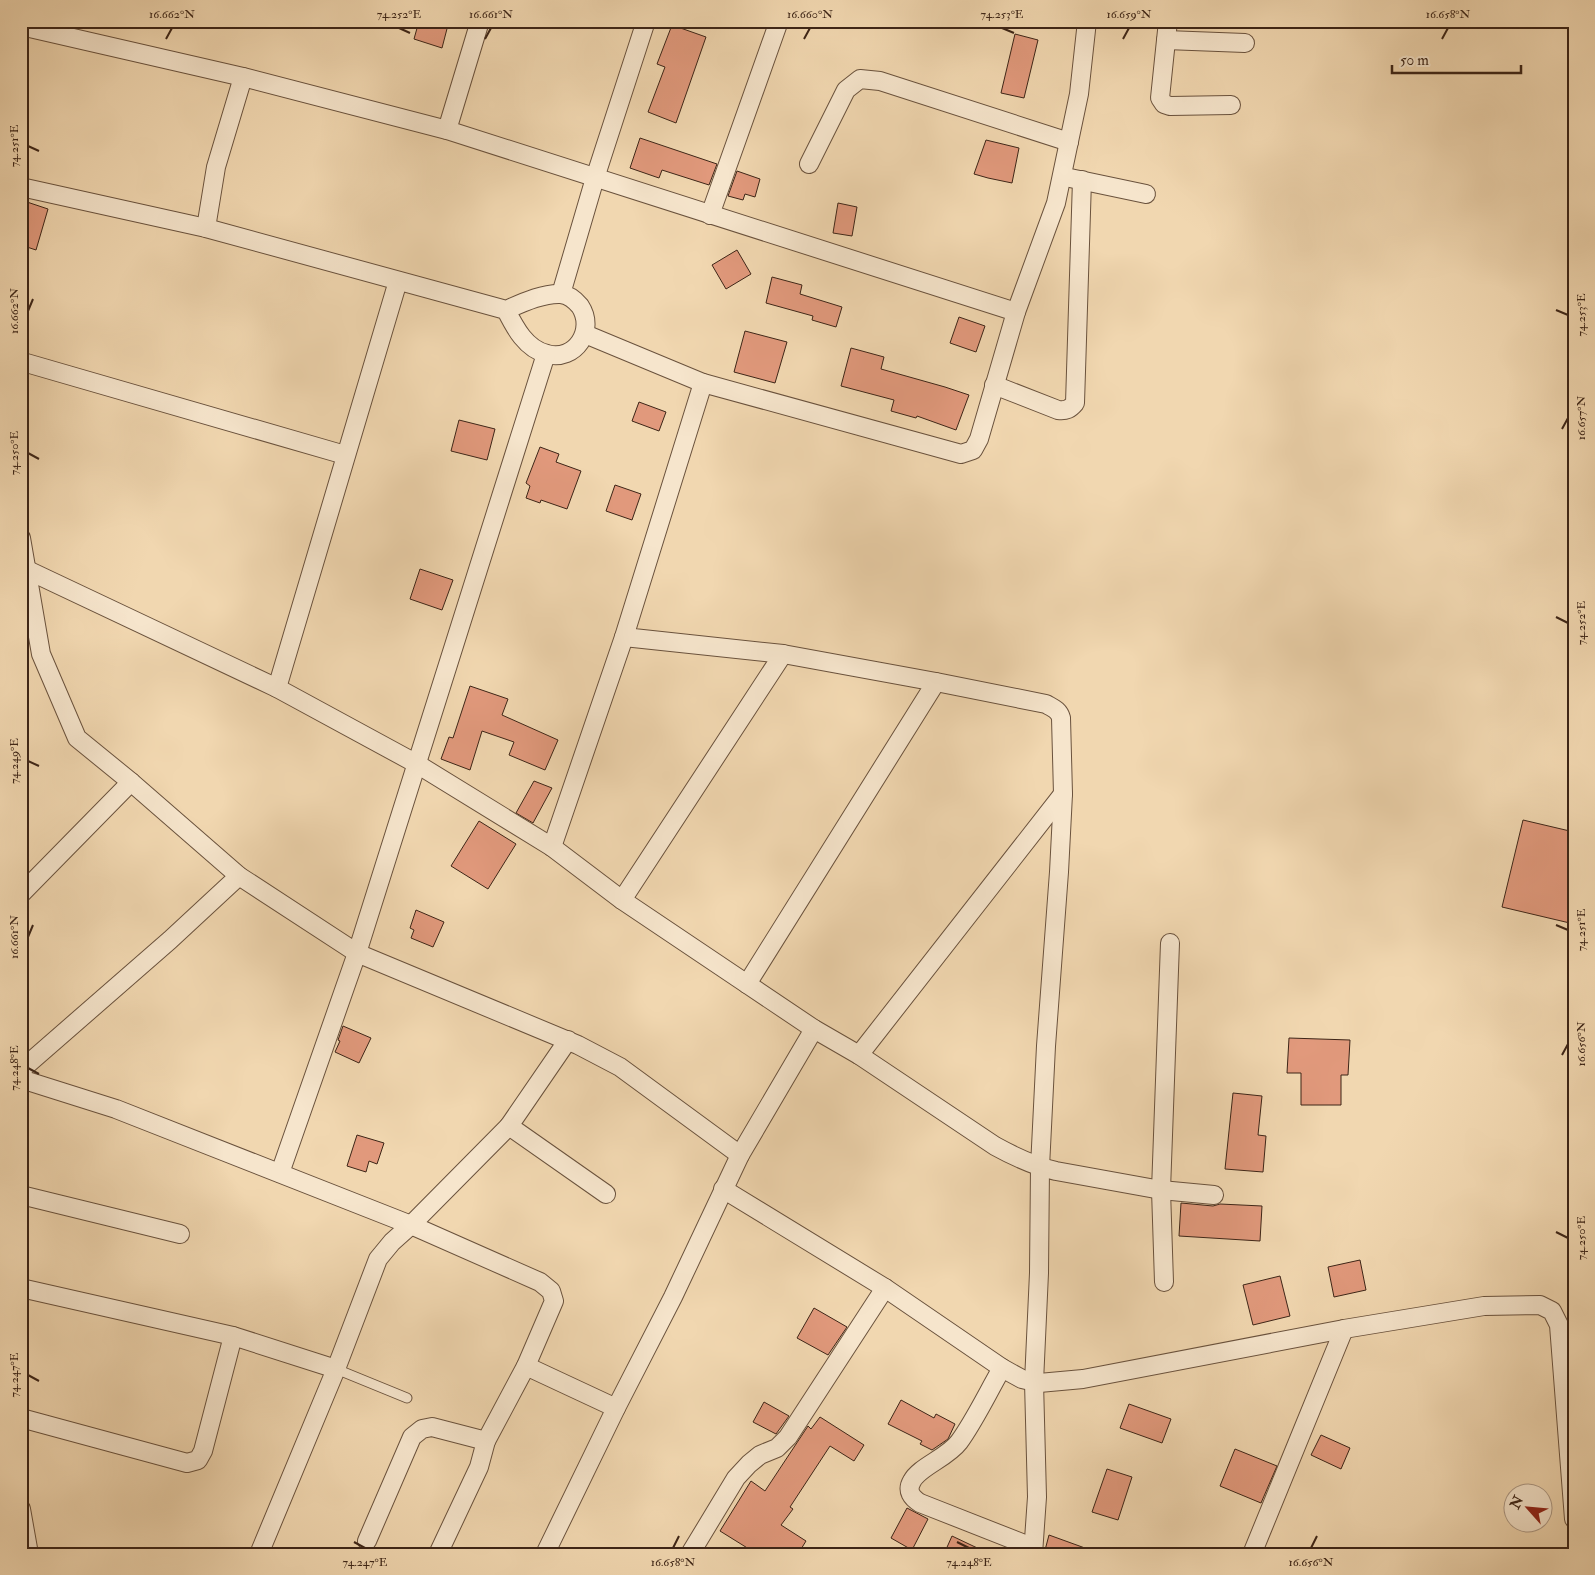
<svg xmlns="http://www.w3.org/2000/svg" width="1595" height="1575" font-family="'IM FELL Double Pica',serif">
  <rect width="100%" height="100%" fill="#f1d7b0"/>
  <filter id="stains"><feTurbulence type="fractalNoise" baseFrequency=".004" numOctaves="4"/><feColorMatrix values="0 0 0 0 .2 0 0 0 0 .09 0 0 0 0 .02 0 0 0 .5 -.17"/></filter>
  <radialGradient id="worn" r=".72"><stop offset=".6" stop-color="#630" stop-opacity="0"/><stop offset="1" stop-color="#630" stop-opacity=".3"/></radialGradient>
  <g fill="#e1997c" stroke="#3d2517">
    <path d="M419,21H449L442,48L414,39Z"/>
    <path d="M672,25L706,37L676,123L648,112L665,67L657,64Z"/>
    <path d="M1015,34L1038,40L1024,98L1001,93Z"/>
    <path d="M640,138L717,164L709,185L662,170L659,178L630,168Z"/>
    <path d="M986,140L1019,148L1012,183L988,178L974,174Z"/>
    <path d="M737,171L760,179L755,197L745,194L743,200L728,196Z"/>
    <path d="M21,200L48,209L36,250L21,245Z"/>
    <path d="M838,203L857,207L852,236L833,233Z"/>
    <path d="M737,250L751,274L726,289L712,265Z"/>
    <path d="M772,277L802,285L800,294L842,307L836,327L812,320L813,316L766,303Z"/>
    <path d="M959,317L985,326L976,352L950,343Z"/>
    <path d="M745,331L787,342L775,383L734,372Z"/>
    <path d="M851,348L884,357L881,369L945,387L969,395L956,430L917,416L916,418L891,411L894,400L841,386Z"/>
    <path d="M639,402L666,412L659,431L632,421Z"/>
    <path d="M459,420L495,429L487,460L451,451Z"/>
    <path d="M540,447L559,454L556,462L581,471L567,509L541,500L540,503L526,498L530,486L526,483Z"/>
    <path d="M615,485L641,494L632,520L606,511Z"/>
    <path d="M420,569L453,580L442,610L410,599Z"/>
    <path d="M470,686L508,699L502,715L558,740L545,770L509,755L514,742L482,731L470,770L441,759L449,737L453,738Z"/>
    <path d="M534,781L552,788L533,823L516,813Z"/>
    <path d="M1523,820L1574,832V924L1502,907Z"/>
    <path d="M479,821L516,844L488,889L451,866Z"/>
    <path d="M416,910L444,922L433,947L411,938L414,930L410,928Z"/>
    <path d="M343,1026L371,1038L359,1063L335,1052L340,1041L338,1040Z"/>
    <path d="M1289,1038L1350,1040L1348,1075H1341V1105H1301V1073H1287Z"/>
    <path d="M1233,1093L1262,1096L1258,1135L1266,1136L1263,1172L1225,1169Z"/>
    <path d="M357,1135L384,1143L377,1164L369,1161L366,1172L347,1166Z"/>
    <path d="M1181,1203L1213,1206L1220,1204L1262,1206L1260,1241L1179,1236Z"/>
    <path d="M1360,1260L1366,1290L1334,1297L1328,1267Z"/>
    <path d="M1280,1276L1290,1316L1253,1325L1243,1285Z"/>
    <path d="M814,1308L847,1327L828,1355L797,1338Z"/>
    <path d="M901,1400L934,1418L936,1414L955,1424L948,1439L932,1450L920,1444L922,1441L888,1424Z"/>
    <path d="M764,1402L789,1416L776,1434L753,1422Z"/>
    <path d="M1129,1404L1171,1419L1162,1443L1120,1428Z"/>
    <path d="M820,1417L864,1445L854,1461L830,1446L790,1507L793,1509L781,1525L806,1541L798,1554H757L720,1531L751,1481L765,1491L808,1426L811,1429Z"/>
    <path d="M1321,1435L1350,1448L1341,1469L1311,1455Z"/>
    <path d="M1235,1449L1277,1466L1261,1503L1220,1486Z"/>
    <path d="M1107,1469L1132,1477L1118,1520L1092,1512Z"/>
    <path d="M907,1508L928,1519L912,1550L891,1538Z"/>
    <path d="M1049,1535L1096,1552V1554H1044Z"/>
    <path d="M952,1536L990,1554H944Z"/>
  </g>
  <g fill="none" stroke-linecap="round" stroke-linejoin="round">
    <defs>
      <path id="lane" d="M336,1369L407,1398"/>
      <g id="street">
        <path d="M1168,21L1160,98L1164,104L1170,106L1231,105"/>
        <path d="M21,26L243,77L447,130L1016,312"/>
        <path d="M1166,40L1245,43"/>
        <path d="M447,130L480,21"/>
        <path d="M809,164L846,90L860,79L880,81L1069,142"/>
        <path d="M1070,178L1146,194"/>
        <path d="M21,187L206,228L506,310C522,303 543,293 561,294C569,295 575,300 580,306C596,330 575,362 547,354C526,349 515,328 506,310"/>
        <path d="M710,215L779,21"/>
        <path d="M206,228L216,167L243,77"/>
        <path d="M561,294L595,178L646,21"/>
        <path d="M585,334L703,383L961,454L973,450L979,439L1016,312L1056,203L1079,94L1087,21"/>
        <path d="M23,362L345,455"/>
        <path d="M703,383L624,637L783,654L936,682L747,984"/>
        <path d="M994,385L1058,410C1066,411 1070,409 1075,403L1082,180"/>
        <path d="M21,538L41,654L77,738L131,782L239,876L357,953L546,354"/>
        <path d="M21,567L277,688L417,764L552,847L622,900L747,984L814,1029L859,1055L995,1146C1015,1157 1034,1166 1056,1171L1161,1190L1214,1195"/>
        <path d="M936,682L1046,704C1053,708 1059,710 1061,718L1063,794L1059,872L1046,1046L1040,1167L1039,1273L1034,1382L1037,1497L1033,1554"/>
        <path d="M277,688L398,281"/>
        <path d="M552,847L624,637"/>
        <path d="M21,894L131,782"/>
        <path d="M622,900L783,654"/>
        <path d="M568,1040L509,1126L606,1194"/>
        <path d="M859,1055L1063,794"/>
        <path d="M21,1070L170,940L239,876"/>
        <path d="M21,1079L116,1109L411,1225L540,1282L551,1291L554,1301L526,1366L486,1441L432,1427L422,1429L412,1437L367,1541"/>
        <path d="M280,1173L357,953L578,1045L620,1067L740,1155"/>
        <path d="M723,1189L885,1288L1002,1368L1022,1379L1039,1383L1083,1379L1344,1329L1484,1306L1540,1305L1552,1311L1559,1325L1574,1519"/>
        <path d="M21,1195L180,1234"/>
        <path d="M1164,1282L1161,1190L1170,943"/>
        <path d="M21,1288L233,1336L203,1451L198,1460L187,1463L21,1418"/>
        <path d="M233,1336L336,1369"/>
        <path d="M526,1366L616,1408"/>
        <path d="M1002,1368C988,1392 975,1420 959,1442C947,1458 919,1467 912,1481C906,1491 912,1498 920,1503L1032,1547"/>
        <path d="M21,1509L29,1554"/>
        <path d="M259,1554L336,1369L378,1259L392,1242L411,1225L509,1126"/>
        <path d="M438,1554L479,1467L486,1441"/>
        <path d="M545,1554L616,1408L673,1297L740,1155L814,1029"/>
        <path d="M690,1554L736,1478L749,1464L760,1455L777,1448L788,1437L885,1288"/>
        <path d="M1252,1554L1344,1329"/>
      </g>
    </defs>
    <use href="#lane" stroke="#6a523d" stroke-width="11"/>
    <use href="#street" stroke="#6a523d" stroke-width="20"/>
    <use href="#lane" stroke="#f6e5cc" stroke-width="9"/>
    <use href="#street" stroke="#f6e5cc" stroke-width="18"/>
  </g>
  <path fill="none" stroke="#3d2517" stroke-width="2" d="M399,28L410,33M1002,28L1014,33M166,39L172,28M485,39L491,28M804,39L810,28M1123,39L1129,28M1442,39L1448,28M28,146L39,151M1556,310L1568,315M28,311L33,299M1562,429L1568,418M28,453L39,459M1556,617L1568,623M28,761L39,766M1556,925L1568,930M28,937L33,925M1562,1055L1568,1044M28,1068L39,1074M1556,1232L1568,1238M28,1375L39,1381M354,1542L365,1548M957,1542L969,1548M673,1548L679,1536M1311,1548L1317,1536"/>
  <rect width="1595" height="1575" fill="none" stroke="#f1d7b0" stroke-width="55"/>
  <g transform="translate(1528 1508) rotate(297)"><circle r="24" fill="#f6e5cc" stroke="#ac9884"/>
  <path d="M0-4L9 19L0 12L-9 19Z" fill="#8f2418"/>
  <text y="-8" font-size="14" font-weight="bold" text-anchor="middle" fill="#3d2517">N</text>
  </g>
  <path d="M1392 65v8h129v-8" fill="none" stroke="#3d2517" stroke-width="2.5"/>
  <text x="1400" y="65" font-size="15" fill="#3d2517" stroke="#f6e5cc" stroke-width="4" paint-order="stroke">50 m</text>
  <rect x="28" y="28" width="1540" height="1520" fill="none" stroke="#3d2517" stroke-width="2"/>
  <g font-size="12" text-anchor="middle" fill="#3d2517">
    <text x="172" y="18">16.662°N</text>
    <text x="399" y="18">74.252°E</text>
    <text x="491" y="18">16.661°N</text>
    <text x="810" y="18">16.660°N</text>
    <text x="1002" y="18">74.253°E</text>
    <text x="1129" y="18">16.659°N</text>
    <text x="1448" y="18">16.658°N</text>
    <text transform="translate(14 146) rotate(-90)" y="4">74.251°E</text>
    <text transform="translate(14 311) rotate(-90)" y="4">16.662°N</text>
    <text transform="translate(1581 315) rotate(-90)" y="4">74.253°E</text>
    <text transform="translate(1581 418) rotate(-90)" y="4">16.657°N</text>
    <text transform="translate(14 453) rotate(-90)" y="4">74.250°E</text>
    <text transform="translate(1581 623) rotate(-90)" y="4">74.252°E</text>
    <text transform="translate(14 761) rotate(-90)" y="4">74.249°E</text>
    <text transform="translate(1581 930) rotate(-90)" y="4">74.251°E</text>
    <text transform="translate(14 937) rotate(-90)" y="4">16.661°N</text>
    <text transform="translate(1581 1044) rotate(-90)" y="4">16.656°N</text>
    <text transform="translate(14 1068) rotate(-90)" y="4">74.248°E</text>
    <text transform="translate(1581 1238) rotate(-90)" y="4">74.250°E</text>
    <text transform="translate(14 1375) rotate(-90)" y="4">74.247°E</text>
    <text x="365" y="1566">74.247°E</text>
    <text x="673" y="1566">16.658°N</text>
    <text x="969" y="1566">74.248°E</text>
    <text x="1311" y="1566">16.656°N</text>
  </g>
  <rect width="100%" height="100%" filter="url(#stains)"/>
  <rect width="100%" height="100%" fill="url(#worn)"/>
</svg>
